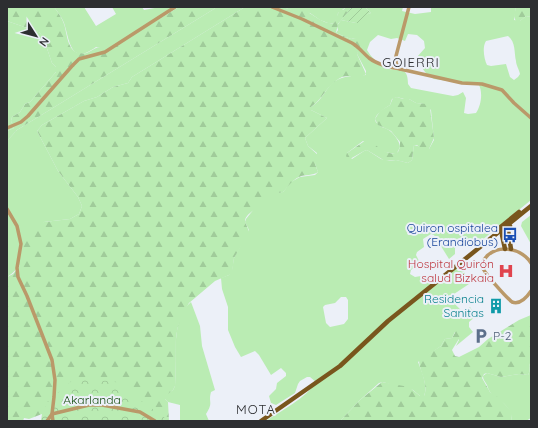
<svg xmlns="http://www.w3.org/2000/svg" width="538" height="428" font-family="Quicksand,sans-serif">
  <defs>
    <pattern id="forest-firs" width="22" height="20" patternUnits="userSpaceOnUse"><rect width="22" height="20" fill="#baecb3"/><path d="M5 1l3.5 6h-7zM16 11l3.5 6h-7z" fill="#a0cb9a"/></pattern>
    <pattern id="park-crowns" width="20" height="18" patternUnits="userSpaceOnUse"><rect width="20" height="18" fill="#baecb3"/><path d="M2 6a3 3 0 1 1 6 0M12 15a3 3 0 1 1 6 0" fill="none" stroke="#a0cb9a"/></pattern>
    <pattern id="garden-furrows" width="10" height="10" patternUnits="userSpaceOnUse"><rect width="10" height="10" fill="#baecb3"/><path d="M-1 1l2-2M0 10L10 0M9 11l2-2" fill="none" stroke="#a0cb9a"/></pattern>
  </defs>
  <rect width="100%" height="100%" fill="#ecf0f8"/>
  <g fill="#baecb3" fill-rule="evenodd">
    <path d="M54,7H84L96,26L116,14L112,7H142L144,10L160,7H179L108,50L96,47C70,66 70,41 64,23C62,18 58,12 54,7Z"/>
    <path d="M215,7H245L132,77L128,83L113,87L97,97L84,101L42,125L37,131L58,171L78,197L82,206L79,214L70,219L44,222C35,238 22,269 7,277V141L17,130L214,9Z"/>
    <path d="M283,7H346L338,13L337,18L334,23H328L320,20L310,13L297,12Z"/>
    <path d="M365,7H403L402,11L415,14L431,12V7H516L514,20L520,21L526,16L531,17V200L476,245H472L464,240H458L455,244V254L449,259L434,235L431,234L423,239L424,247L417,252L416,255L420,263L411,270L410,274L415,277L427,275L437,278L459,266H462L469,284L451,296C452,302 457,306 461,310L462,313L470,307L476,316L469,322V327L473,332L456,346L459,340L455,332L452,338L445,339L441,346L418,362C422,372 428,386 424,396H420L413,390L405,387L396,386L383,382L379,383L360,400L340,421H266C282,410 305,399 316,382L310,377H307L300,381L298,384L295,393L276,405L271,403L269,396L276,389L277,383L286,376V373L281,368L271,375L259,355L255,351L241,357L235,347L228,330V307L222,289L221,278L229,275L232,270L234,258L249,230L245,222L246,219L254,209L274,193L283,192L291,182L300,177L315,175L318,172L315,164L317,153L308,146L305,138L327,118L311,110V107C319,102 322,96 328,88C337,75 352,76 366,75V71L357,54L358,49L355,38L351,39L336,33L338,30L337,26L341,20L356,23L368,14L371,13ZM408,34L417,35L424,41L425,48L417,57C422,67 424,74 434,79L479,85C483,93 481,106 476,113L468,114L464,113L466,98L463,92L458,95L453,96L411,88L408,84C408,64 398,73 386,68C378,64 371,57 367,50L370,42L378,35L391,39L397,38L405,41ZM508,36C516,42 514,53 516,61C516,65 519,69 520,74L518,77L514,80L510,77L506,64L491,66L487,65C484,59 482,47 486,41ZM397,97L404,99H409L416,103L424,104L431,110L434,140L429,149L414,145L412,160L408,163L396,160L389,161L381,159L367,150L364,151L352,159L347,153L363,141C372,145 387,156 397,153L400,147C400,142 394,134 390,131C387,128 382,128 379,125C368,118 384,109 390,105L392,99ZM341,297H346L348,300V319L344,324L330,327L326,323L323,307L325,305L335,303Z"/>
    <path d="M7,21L39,32L43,37L52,63L56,67V72L30,102L25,104L20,112L12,117L11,121L14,128L7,131Z"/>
    <path d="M531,215V244L521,226L522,222Z"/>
    <path d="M191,302L200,326L202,346L215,390L211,392C208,403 214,402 206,414L209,421H180V405L168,402L164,398L165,395L173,390L175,386C177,361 170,319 191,302Z"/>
    <path d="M531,361V418L526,421H511C514,408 500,401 491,393C489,391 488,388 487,385C485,381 483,380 483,376L487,373L501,377L519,374L528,375C531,370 528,366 531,361Z"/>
  </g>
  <g fill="url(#forest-firs)">
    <path d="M7,7H54C58,12 62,18 64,24C67,32 67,51 79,53C93,56 92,42 108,50L179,7H215L214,9L17,130L7,141V131L14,128L11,121L12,117L20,112L25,104L30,102L56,72V67L52,63L43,37L39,32L7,21Z"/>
    <path d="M245,7H282L297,11L298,9C312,10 320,25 334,23L340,9L343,10L346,7H352L338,24L336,33L351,39L355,38L360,41L361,45L357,54L366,74C361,79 350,74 342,77C326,85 325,97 311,107V110L327,118L305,138L308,146L319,156L318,159L315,164L318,172C313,176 305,174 299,177C292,180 288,187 283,192L274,194C269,203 247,211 245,220C245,224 249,229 249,233L234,258L232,273L229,275L215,281L189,303L185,310L178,326L176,337L175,386L173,390L165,396V399L168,402L169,421H41L42,414L29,419L24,418L23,421H7V277L13,274L19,267L24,243L28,235L35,226L44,222L70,219L79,214L82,206L78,197L58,171L37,131L42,125L84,101L97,97L113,87L128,83L132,77Z"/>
    <path d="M516,7H531V17L526,16L519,22H516L514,16Z"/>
    <path d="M397,97L403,99H409L416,103L427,104L430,108L434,138L429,149L424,151L417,145H414L412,160L408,163L396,160L385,161L367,150L364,151L350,159H348L346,156L347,153L366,140C376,143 387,158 398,152L400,147V142L391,131L378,125L375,119L380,111L390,105L393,98Z"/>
    <path d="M531,315V361C528,366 531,370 528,375L519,374L501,377L487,373L484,374L482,378L490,392L499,398L512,412L511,421H340L360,400L382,382L409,387L420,396H424C429,384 419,371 419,360L441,346L445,339L452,338L456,331H460L462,334L452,350L455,356L459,357L479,347L488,339L519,320Z"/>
  </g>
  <path fill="url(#park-crowns)" d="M74,379L114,381L169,421H41L47,402Z"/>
  <path fill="url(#garden-furrows)" d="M352,7H365L371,13L368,14L363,23H356L341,20Z"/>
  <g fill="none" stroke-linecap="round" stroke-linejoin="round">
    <g stroke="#ba9969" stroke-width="3.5">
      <path d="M272,7L302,19L352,43C359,47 363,53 369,58C378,65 390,67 400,69"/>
      <path d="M409,7L396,56V63L400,69L462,83L482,84L502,90L514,103L531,118"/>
      <path d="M7,128L21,122L28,116L72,66L79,59L105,52L175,7"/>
      <path d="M7,209L17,226L21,244L17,268L18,277L27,296L52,360L55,380L54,397L52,414L47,421"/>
      <path d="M531,263C522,249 501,244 488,255C485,258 482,261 482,266C483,272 506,297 512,302C520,305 527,297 531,291"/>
      <path d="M53,421L52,414L89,405H102L140,412L155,421"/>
    </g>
    <g stroke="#79561d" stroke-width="4.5">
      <path d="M510,226L508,230L511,249"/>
      <path d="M503,228L502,235L505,249"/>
      <path d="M497,230L519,212"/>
      <path d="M261,421L340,366L388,321L531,206"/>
    </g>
  </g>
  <defs>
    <symbol id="bus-bare" viewBox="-9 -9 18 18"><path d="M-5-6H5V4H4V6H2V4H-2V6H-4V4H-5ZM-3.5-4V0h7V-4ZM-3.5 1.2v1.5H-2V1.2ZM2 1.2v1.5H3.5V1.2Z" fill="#1a4fb4" stroke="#ecf0f8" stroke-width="2.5" paint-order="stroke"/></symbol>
    <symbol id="hospital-bare" viewBox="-9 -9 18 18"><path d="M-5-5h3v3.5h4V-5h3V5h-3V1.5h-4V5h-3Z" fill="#e0444e" stroke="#ecf0f8" stroke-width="2.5" paint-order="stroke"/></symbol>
    <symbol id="building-bare" viewBox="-9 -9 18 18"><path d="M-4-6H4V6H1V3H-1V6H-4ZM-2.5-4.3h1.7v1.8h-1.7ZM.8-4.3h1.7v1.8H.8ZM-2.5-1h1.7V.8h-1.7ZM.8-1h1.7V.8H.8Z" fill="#0f9aa8" stroke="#ecf0f8" stroke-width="2.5" paint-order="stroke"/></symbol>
    <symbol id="parking-bare" viewBox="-9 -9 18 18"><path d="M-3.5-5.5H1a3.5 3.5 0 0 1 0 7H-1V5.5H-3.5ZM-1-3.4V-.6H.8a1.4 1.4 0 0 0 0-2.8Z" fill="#5c6f8a" stroke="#ecf0f8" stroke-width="2.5" paint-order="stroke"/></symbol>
  </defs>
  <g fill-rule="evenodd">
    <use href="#bus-bare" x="499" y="224" width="22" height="22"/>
    <use href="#hospital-bare" x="495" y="260" width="22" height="22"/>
    <use href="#building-bare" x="485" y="295" width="22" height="22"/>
    <use href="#parking-bare" x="470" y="325" width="22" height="22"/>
  </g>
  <g text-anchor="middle" stroke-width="4" stroke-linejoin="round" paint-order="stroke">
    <g font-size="12" fill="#164399" stroke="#ecf0f8" text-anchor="end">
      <text x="498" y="232">Quiron ospitalea<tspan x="498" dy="14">(Erandiobus)</tspan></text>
    </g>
    <g font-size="12" fill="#be3a42" stroke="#ecf0f8" text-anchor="end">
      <text x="494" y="268">Hospital Quirón<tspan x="494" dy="14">salud Bizkaia</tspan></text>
    </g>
    <g font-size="12" fill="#0d838f" stroke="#ecf0f8" text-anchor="end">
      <text x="484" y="303">Residencia<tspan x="484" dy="14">Sanitas</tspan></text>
    </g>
    <g font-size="12" fill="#4e5e75" stroke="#ecf0f8" text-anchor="start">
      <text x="493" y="340">P-2</text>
    </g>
    <g font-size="12" fill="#144d0e" stroke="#ecf0f8">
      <text x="92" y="404">Akarlanda</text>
    </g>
    <g font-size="13" letter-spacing="1" fill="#2d2e31" stroke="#ecf0f8">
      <text x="411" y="67">GOIERRI</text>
      <text x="256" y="414">MOTA</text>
    </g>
  </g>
  <rect width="538" height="428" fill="none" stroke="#2d2e31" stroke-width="16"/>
  <g transform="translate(36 36) rotate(126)" stroke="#ecf0f8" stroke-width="3" paint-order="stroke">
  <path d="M0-3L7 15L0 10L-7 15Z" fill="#2d2e31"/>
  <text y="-6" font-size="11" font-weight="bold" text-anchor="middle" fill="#2d2e31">N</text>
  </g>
</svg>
